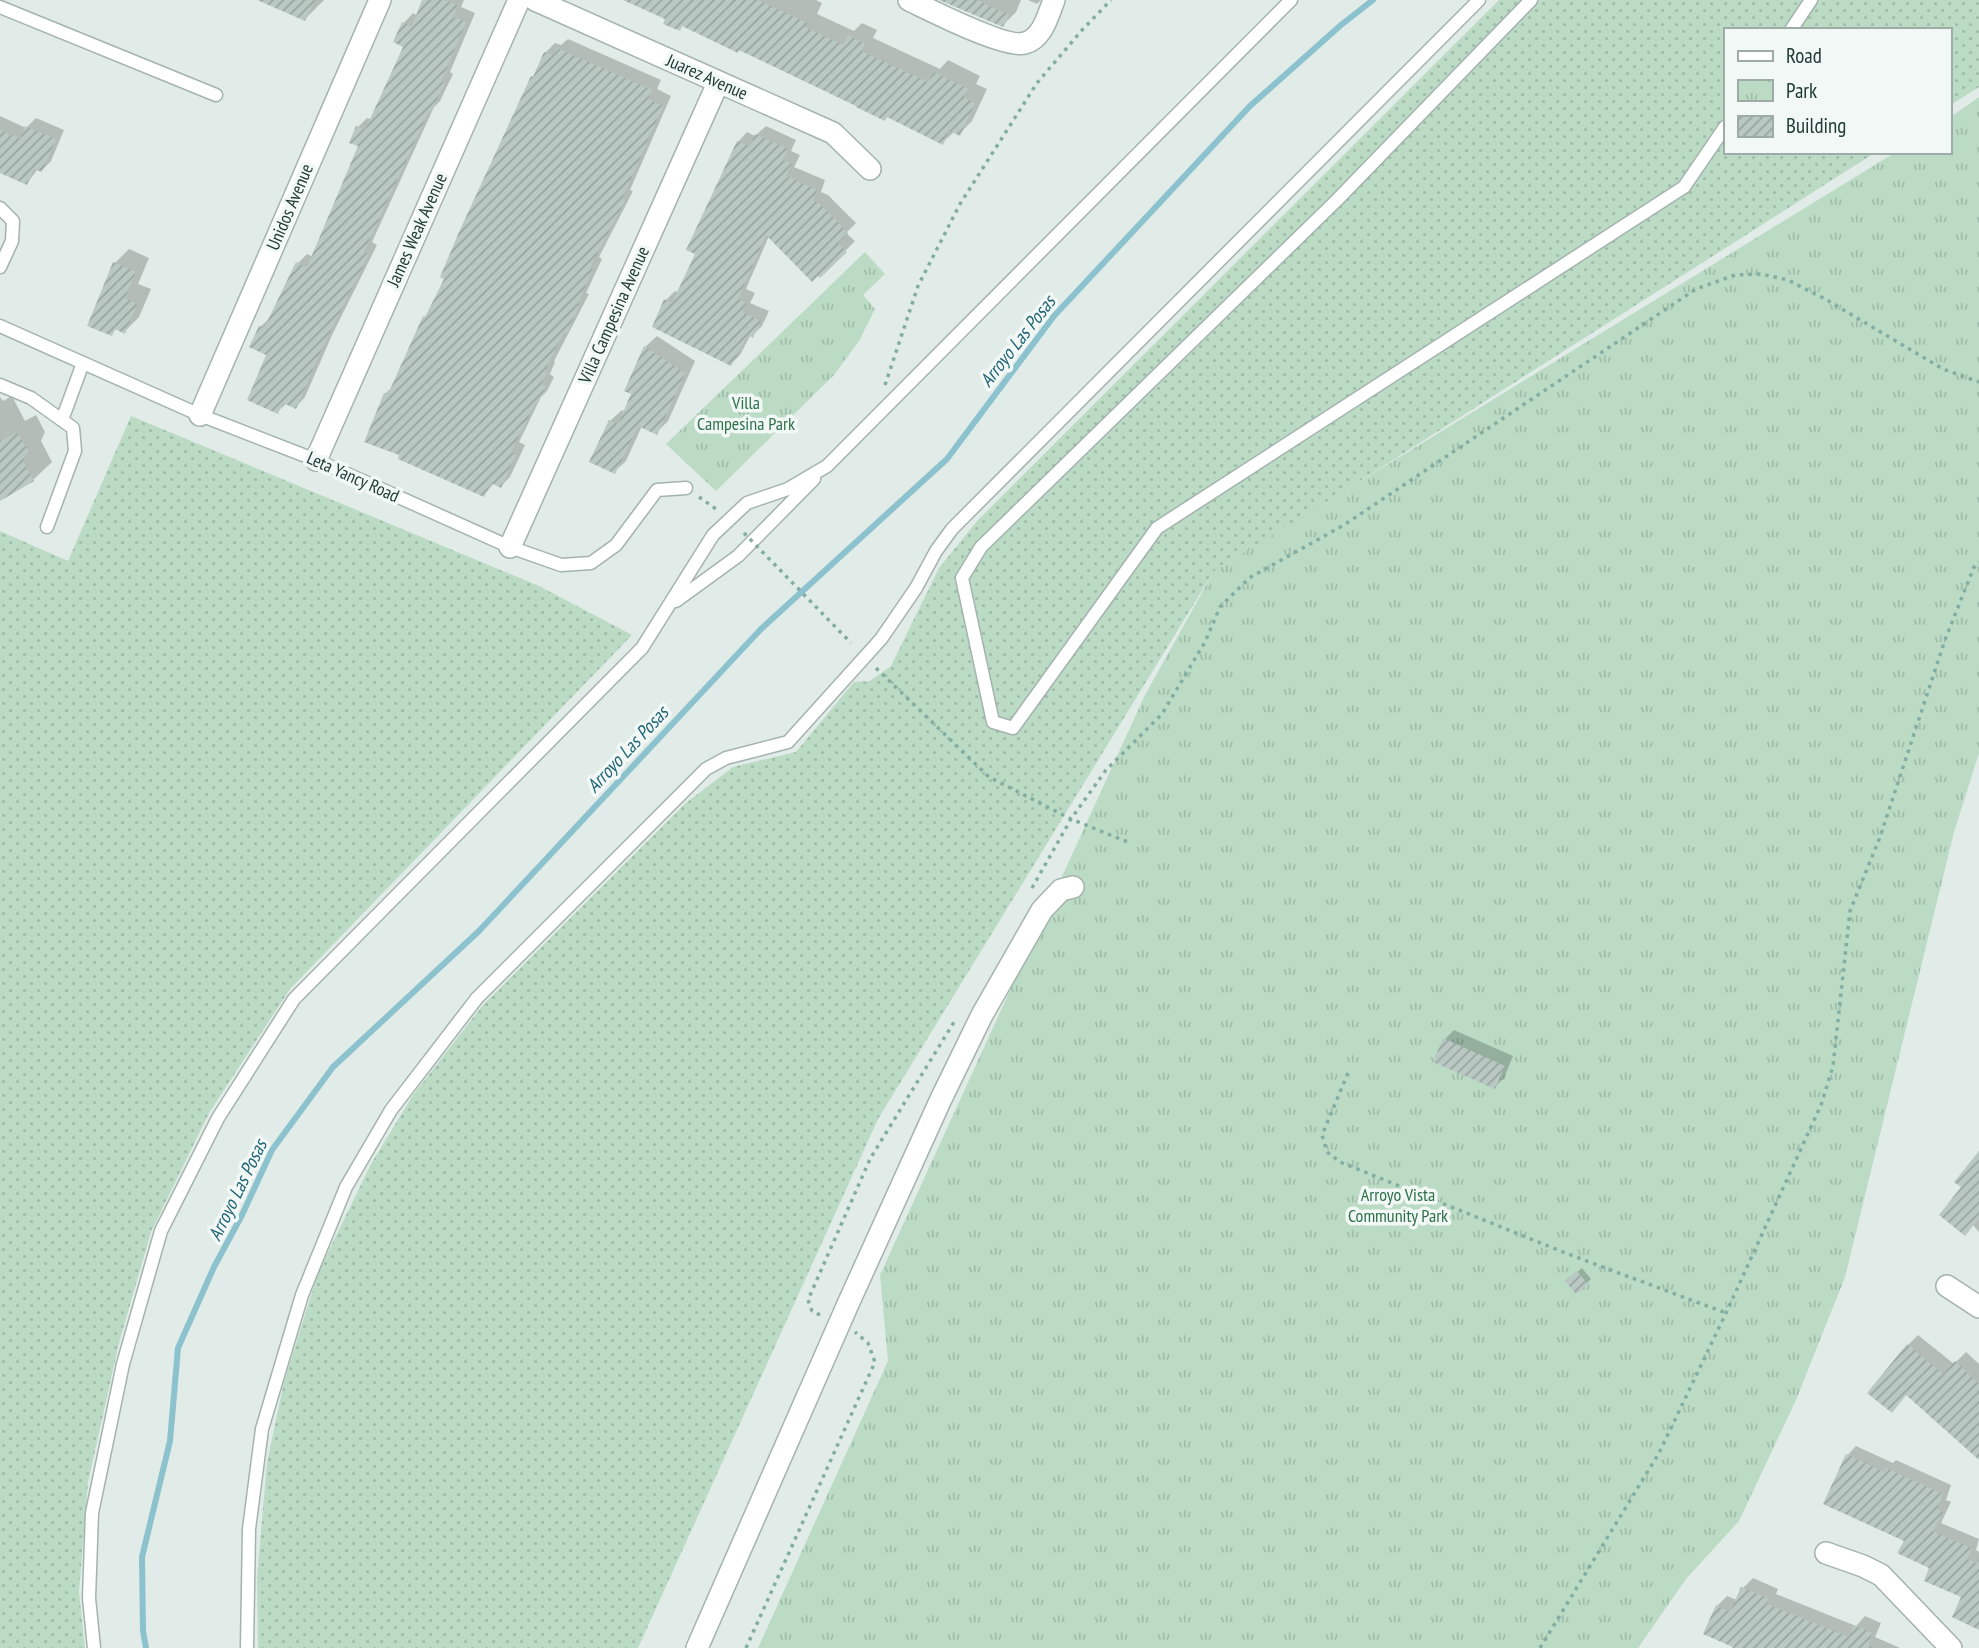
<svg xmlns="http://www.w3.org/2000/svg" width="1979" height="1648" font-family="'PT Sans Narrow',sans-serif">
  <defs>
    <pattern id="grass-dots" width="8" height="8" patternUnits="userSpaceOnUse" patternTransform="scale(1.75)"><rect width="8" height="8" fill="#bbdbc5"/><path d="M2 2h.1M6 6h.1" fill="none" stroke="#a0bdaa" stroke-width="1.8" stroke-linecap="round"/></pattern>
    <pattern id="park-tufts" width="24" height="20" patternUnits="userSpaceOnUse" patternTransform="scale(1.75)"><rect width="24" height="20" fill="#bbdbc5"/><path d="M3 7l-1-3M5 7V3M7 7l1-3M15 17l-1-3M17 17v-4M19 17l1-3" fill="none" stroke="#a0bdaa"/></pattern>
    <pattern id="building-hatch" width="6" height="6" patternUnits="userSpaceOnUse" patternTransform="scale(1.75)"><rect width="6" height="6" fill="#bac8c3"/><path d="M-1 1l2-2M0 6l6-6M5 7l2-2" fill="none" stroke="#97a49f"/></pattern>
  </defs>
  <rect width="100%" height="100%" fill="#e1ebe7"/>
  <g fill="url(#grass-dots)">
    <path d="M1499,0H1979V87L1949,106V30H1725V152H1876L1211,576L878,1119L638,1648H258L257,1577L267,1463L284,1382L318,1273L371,1164L413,1095L483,1005L686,803L733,767L796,752L854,682L870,681L891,666L939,568L978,520Z"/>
    <path d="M131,416L539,586L632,635L290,989L209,1113L151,1232L119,1343L88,1482L79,1592L85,1648H0V531L68,561Z"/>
  </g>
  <g fill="url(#park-tufts)">
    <path d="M1979,97V753L1954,832L1845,1277L1796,1400L1739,1521L1686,1579L1638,1648H758L888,1361L880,1275L1145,695L1214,571L1896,152H1949V118Z"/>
    <path d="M865,252L885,274L863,295L875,309L859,341L834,375L716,491L666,444Z"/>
  </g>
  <g fill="#0003">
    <path d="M262,0H324L305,19Z"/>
    <path d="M424,0H464L461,7L475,13L450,72L453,74L440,101L434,107L372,242L377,245L332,335L305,397L296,407L287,403L277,412L269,355L260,327L270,318L298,263L307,254L313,257L360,145L358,127L367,118L371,119L405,46L395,41L404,23L413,13L418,16Z"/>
    <path d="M627,0H816L822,3L817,14L854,31L862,23L877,30L873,38L940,69L948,60L980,76L976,84L987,89L972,121L959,134L954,132L942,143L888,116Z"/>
    <path d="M946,0H1021L1016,12L1003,25Z"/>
    <path d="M1028,0H1041L1037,4Z"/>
    <path d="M568,39L661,80L657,89L671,96L630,190L633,191L599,257L602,259L586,293L589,294L554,361L555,362L550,374L554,377L547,391L541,397L519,442L525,445L510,477L501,486L494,483L484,495L385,394L394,385L424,317L430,312L446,278L461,232L533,77L545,53L555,43L561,45Z"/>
    <path d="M0,116L26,128L36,118L64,130L51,161L42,170L38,169L27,183L0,169Z"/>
    <path d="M766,126L796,140L791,151L800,155L794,167L825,180L821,192L828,195L856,223L846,233L855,241L820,276L769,236L746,289L755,293L750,303L769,311L762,326L753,335L751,334L740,355L731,364L666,300L675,291L679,293L698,253L738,142L747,132L755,136Z"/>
    <path d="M129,249L149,258L138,284L151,289L139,317L124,332L117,328L111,334L115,263Z"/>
    <path d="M657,336L695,361L668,421L656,433L642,426L626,461L614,472L610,421L622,410L625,411L633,394L645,347Z"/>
    <path d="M12,396L25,421L36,415L45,432L41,441L52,462L33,480L0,499V397L3,401Z"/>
    <path d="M1454,1030L1513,1056L1504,1078L1495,1087L1445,1039Z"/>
    <path d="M1979,1156V1232L1973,1225L1963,1187Z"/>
    <path d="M1582,1268L1591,1279L1587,1283L1567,1281Z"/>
    <path d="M1918,1335L1954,1364L1966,1352L1979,1364V1457L1907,1394L1892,1411L1908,1345Z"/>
    <path d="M1856,1446L1893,1463L1896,1460L1951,1485L1946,1500L1951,1502L1941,1523L1979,1539L1976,1550L1979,1552V1628L1963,1597L1906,1540L1847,1456Z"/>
    <path d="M1753,1578L1778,1589L1776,1594L1856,1626L1865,1616L1881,1623L1875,1637L1900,1648H1732L1733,1645L1717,1606L1727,1596L1737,1600L1743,1588Z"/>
  </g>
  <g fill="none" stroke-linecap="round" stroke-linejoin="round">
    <path stroke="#8bc2ce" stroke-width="6" d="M146,1648L143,1631L142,1557L170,1441L178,1348L214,1267L242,1215L272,1150L333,1067L479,931L761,629L947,459L1054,316L1250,106L1341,25L1373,0"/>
  </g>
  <g fill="url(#building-hatch)">
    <path d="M257,0H315L305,21Z"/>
    <path d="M422,0H444L458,6L453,17L466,22L441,82L445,83L431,112L429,111L364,252L369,254L323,346L296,409L283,403L278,414L247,400L266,355L249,347L259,326L264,328L296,262L307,267L358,146L349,143L356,126L365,130L403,47L393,42L402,22L412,26Z"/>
    <path d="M623,0H758L807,23L805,27L843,45L848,35L865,44L861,51L928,82L934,72L968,89L964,97L975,103L960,136L949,131L943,145L887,117L885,121L856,107V106L739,50L738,53L682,26L680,31L663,24L665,19Z"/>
    <path d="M939,0H976L1009,15L1003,27Z"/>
    <path d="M557,48L652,90L648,99L663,106L622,199L625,201L590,267L593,269L578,303L580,304L567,333L564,332L545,371L547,372L541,384L546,386L538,403L536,402L511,452L516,455L501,488L491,483L484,497L398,459L399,455L364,442L384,393L388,394L423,316L425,317L444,279L440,277L459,232L531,76L533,77L544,52L553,55Z"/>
    <path d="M25,126L56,139L42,172L34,169L27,185L0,173V130L20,139Z"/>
    <path d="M755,134L788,149L783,160L792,164L786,176L817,190L813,201L819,203L848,233L838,243L847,252L820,278L818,276L812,282L766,235L738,299L747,303L742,312L761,321L753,338L748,335L731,366L652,327L664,299L672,303L695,254L686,250L737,141L750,146Z"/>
    <path d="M113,262L136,272L125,298L137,304L125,334L115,329L112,336L87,326Z"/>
    <path d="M644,346L685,373L657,435L638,426L615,474L589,462L609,420L618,424L631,394L624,391Z"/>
    <path d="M17,432L28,451L23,461L34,481L0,501V441Z"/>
    <path d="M1443,1038L1505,1066L1495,1089L1433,1062Z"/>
    <path d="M1979,1151V1218L1965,1236L1939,1215L1961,1187L1954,1182Z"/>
    <path d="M1577,1271L1588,1284L1576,1294L1565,1281Z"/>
    <path d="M1907,1344L1943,1374L1955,1361L1979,1384V1460L1906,1395L1892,1413L1867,1393Z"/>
    <path d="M1846,1454L1884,1472L1886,1468L1943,1494L1937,1509L1943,1512L1933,1532L1972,1548L1968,1559L1977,1564L1979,1559V1630L1952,1617L1961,1597L1924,1581L1929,1568L1897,1553L1904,1541L1823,1504Z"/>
    <path d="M1741,1587L1769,1599L1767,1604L1849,1637L1854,1625L1872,1633L1868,1645L1875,1648H1735L1703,1634L1716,1605L1730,1612Z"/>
  </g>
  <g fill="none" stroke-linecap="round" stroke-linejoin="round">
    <defs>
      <g id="lane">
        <path d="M1531,0L1337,200L981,547L962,578L993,722L1013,728L1157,528L1684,187L1725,127"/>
        <path d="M0,7L216,95"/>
        <path d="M1791,30L1811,0"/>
        <path d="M0,208L13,221L12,241L0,267"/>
        <path d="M0,326L200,415L316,460L510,547L561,565L591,563L616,545L657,490L686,488"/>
        <path d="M0,385L31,398L73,428L75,451L47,527"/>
        <path d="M62,420L83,363"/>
        <path d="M676,601L738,556L814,479"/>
        <path d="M94,1648L89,1598L92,1513L123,1364L161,1231L218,1118L294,999L642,648L713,535L747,503L788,489L827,466L1291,0"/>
        <path d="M247,1648L249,1529L262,1429L302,1295L346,1187L391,1110L477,998L706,769L726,758L788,742L881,639L916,588L936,551L952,529L1479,0"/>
      </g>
      <g id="street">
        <path d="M535,0L833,133L870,169"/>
        <path d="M909,0C930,10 1006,49 1025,43C1043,38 1048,15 1054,0"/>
        <path d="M200,415L380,0"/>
        <path d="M316,460L519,0"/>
        <path d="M510,547L718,83"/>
        <path d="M1947,1286L1979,1307"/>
        <path d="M1826,1553L1863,1566L1881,1575L1951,1648"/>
        <path d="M697,1648L848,1304L941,1099L982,1015L1042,910L1061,890L1073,887"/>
      </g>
    </defs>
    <use href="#lane" stroke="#a4b3ae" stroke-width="15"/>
    <use href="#street" stroke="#a4b3ae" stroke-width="24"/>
    <g stroke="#83ada1" stroke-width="3.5" stroke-dasharray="3.5 5" stroke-linecap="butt">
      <path d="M885,385L918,286L960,204L1037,83L1083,29L1111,0"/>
      <path d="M699,497L716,509"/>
      <path d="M876,668L989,777L1071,819L1130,843"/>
      <path d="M1032,888L1071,819L1106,770L1162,714L1205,642L1220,607L1249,578L1344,525L1696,289L1735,275L1761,274L1788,280L1825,299L1943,369L1979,382"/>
      <path d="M1348,1073L1322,1135L1327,1152L1340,1162L1568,1254L1726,1313"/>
      <path d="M820,1315L812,1311L808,1300L870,1159L954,1022"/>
      <path d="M746,1648L875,1362L868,1343L855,1332"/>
      <path d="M1540,1648L1659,1453L1726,1313L1821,1105L1833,1066L1850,911L1880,837L1945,640L1974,567L1979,562"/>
    </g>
    <use href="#lane" stroke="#fff" stroke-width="12"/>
    <use href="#street" stroke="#fff" stroke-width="21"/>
    <path stroke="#83ada1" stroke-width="3.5" stroke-dasharray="3.5 5" stroke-linecap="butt" d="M744,533L851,643"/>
  </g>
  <g text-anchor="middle" stroke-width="7" stroke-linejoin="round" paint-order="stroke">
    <g font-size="18" fill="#223b35" stroke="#f1f8f5">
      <text transform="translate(707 77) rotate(24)" y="6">Juarez Avenue</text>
      <text transform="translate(290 207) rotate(-67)" y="6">Unidos Avenue</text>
      <text transform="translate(417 230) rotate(-66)" y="6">James Weak Avenue</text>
      <text transform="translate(614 315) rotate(-66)" y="6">Villa Campesina Avenue</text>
      <text transform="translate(353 477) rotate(24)" y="6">Leta Yancy Road</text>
    </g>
    <g font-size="18" fill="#2e704a" stroke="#f1f8f5">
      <text x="746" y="409">Villa<tspan x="746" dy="21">Campesina Park</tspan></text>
      <text x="1398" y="1201">Arroyo Vista<tspan x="1398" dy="21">Community Park</tspan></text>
    </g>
    <g font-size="19" font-style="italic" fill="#1f6374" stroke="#f1f8f5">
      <text transform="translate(1017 341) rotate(-52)" y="7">Arroyo Las Posas</text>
      <text transform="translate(627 749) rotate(-47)" y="7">Arroyo Las Posas</text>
      <text transform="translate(237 1190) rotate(-64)" y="7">Arroyo Las Posas</text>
    </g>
  </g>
  <rect x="1724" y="28" width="228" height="126" fill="#f1f8f5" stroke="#9eaca8" stroke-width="2"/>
  <rect x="1738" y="51" width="35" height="10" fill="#ffffff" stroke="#9eaca8" stroke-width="2"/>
  <text x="1786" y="63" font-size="21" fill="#223b35">Road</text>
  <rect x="1738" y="80" width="35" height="21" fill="url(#park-tufts)" stroke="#9eaca8" stroke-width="2"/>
  <text x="1786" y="98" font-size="21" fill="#223b35">Park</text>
  <rect x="1738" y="116" width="35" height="21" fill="url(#building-hatch)" stroke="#9eaca8" stroke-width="2"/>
  <text x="1786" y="133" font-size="21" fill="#223b35">Building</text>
</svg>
